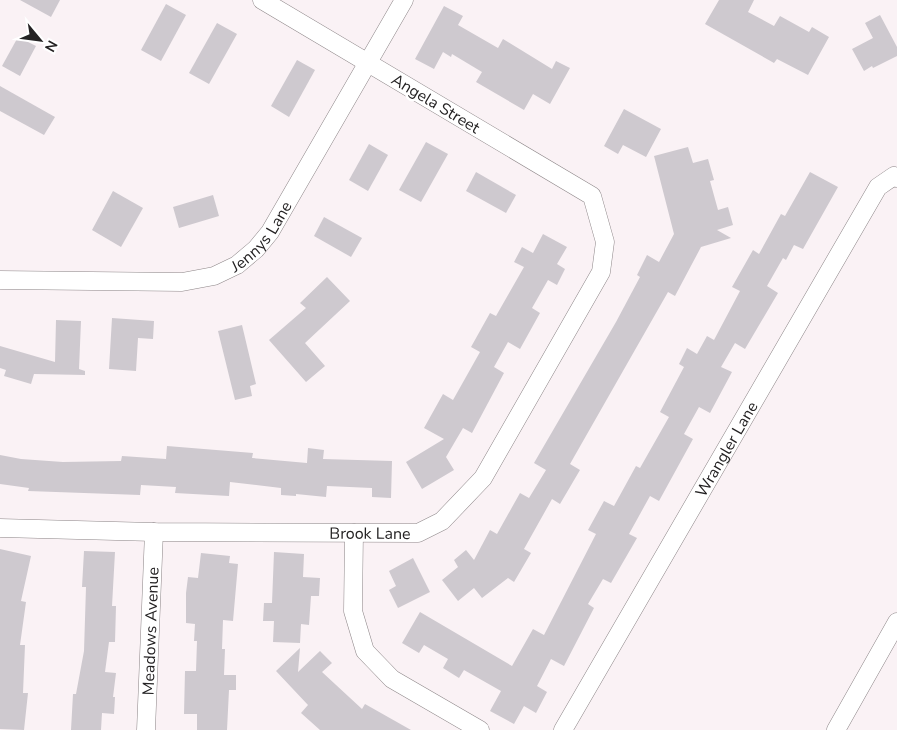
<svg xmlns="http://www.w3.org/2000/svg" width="897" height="730" font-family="'Nunito Sans',sans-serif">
  <rect width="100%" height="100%" fill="#faf2f5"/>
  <g fill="#cec9cf">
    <path d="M20,0H60L51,17Z"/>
    <path d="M719,0H754L748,12L774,26L780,16L809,32L812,27L829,37L808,75L777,59L774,63L705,24Z"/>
    <path d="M166,4L186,15L161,61L141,50Z"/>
    <path d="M444,6L463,16L458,25L498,48L503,39L552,69L556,61L570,68L550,104L533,94L524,110L476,82L482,72L452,54L451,57L443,52L434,69L415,59Z"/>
    <path d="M880,15L897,47V56L873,68L872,66L864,71L852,49L873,38L865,23Z"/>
    <path d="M217,23L237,34L209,84L189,73Z"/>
    <path d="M18,37L36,46L20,76L2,66Z"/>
    <path d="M297,60L315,70L289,117L271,106Z"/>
    <path d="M0,86L55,117L44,135L0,111Z"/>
    <path d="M624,109L661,129L646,157L623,145L618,154L604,146Z"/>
    <path d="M426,142L448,154L421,202L399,190Z"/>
    <path d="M369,144L388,155L368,191L349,180Z"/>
    <path d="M688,147L693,163L708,159L714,180L710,181L718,210L728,207L733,225L717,230L731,238L701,247L675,296L668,292L570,464L580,470L560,504L552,499L524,549L531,553L514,582L508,578L482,598L474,588L458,601L442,580L458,567L454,560L466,550L474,560L490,530L497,534L520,493L529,498L546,470L534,463L616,322L640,277L637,275L647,255L659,262L674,234L654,156Z"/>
    <path d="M476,172L516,195L506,213L466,191Z"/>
    <path d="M810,172L838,187L803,249L794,245L786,260L783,258L767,286L778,293L745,349L735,343L721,367L732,372L710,413L699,407L684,434L693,439L659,501L650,496L629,534L637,538L611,583L603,579L588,604L594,608L564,666L551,659L537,686L547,692L536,713L524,706L514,724L490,711L501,691L464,670L459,678L443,668L448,659L424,645L419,653L402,643L420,612L512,666L533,629L544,635L596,534L588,530L604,501L614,506L636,466L640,468L669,417L660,412L684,367L679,364L687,348L697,354L707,336L714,340L740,291L732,287L753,250L759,254L781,214L785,216Z"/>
    <path d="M113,191L143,208L121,247L92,230Z"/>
    <path d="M213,195L219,216L179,228L173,207Z"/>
    <path d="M324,217L362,238L351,257L314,236Z"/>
    <path d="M543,234L567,247L557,264L565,269L557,285L548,280L532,308L540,313L520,349L508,342L494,367L504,373L472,433L463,428L446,457L454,470L422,489L406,462L444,439L424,428L443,394L453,400L480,352L471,347L490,313L496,316L524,267L514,262L522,247L533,253Z"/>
    <path d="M327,277L350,301L305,343L325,366L306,382L269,340L306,308L300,303Z"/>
    <path d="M112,318L154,321L153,339L138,338L136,371L109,369Z"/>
    <path d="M56,320L81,321L79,369L85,371V375L34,374L31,384L4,376L6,370L0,368V346L55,362Z"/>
    <path d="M242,325L256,384L250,386L252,396L235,400L218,331Z"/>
    <path d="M167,446L253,453L252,458L307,463L308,448L324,450L323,459L392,461L391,498L372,497V488L327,486L326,497L296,494V496L281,495V488L230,482L229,496L175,493L176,487L141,485L140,495L28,491L29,488L0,484V455L21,459L63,462L121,461L122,456L166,459Z"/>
    <path d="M0,549L31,556L21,601L26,602L20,645H25L23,693H28L24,730L0,729Z"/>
    <path d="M84,551L115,552L112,606H116L115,642H109L105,672L116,673L113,697H115L114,714L102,713L101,730H71L73,694H76L84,651L86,587H82Z"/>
    <path d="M274,552L304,554L303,577L320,578L319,596H311L309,625L301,624L300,643L273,642L274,621H263L264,603H272Z"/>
    <path d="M201,553L230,556L229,563L238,564L233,621L223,620L222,649H225L224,675H236V690H229L227,730H197V714H184L185,671H196L197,641H194L195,624L186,623V593L188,577L198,578Z"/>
    <path d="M413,558L430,592L398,608L389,590L396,586L389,571Z"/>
    <path d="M300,648L298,672L320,651L332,663L322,672L362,709L365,704L411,730H320L301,713L308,705L276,671Z"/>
  </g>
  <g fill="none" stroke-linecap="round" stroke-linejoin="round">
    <defs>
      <g id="minor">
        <path id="s1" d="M0,280L182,282L214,276L237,265L256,249L270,232L404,0"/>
        <path id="s2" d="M0,528L154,532L418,533L442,521L483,478L601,272L605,242L592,196L262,0"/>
        <path d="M354,533L353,611L365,651L392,679L480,730"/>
        <path id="s3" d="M146,730L154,532"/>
        <path id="s4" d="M563,730L878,187L894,176L897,178"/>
        <path d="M836,730L897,622"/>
      </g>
    </defs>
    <use href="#minor" stroke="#8d8688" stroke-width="19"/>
    <use href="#minor" stroke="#fff" stroke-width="18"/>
  </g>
  <g text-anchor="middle" stroke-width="5" stroke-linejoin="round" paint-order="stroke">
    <g font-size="16" fill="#242223" stroke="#fff">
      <text transform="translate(436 103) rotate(31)" y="6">Angela Street</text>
      <text dy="6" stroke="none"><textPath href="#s1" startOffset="278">Jennys Lane</textPath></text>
      <text dy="6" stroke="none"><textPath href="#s4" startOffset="325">Wrangler Lane</textPath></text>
      <text dy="6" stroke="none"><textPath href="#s2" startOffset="370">Brook Lane</textPath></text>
      <text dy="6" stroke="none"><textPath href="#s3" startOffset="99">Meadows Avenue</textPath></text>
    </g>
  </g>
  <g transform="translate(40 40) rotate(119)" stroke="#ffffff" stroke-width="4" paint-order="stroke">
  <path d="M0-4L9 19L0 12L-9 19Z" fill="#242223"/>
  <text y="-8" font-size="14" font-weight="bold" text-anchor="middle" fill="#242223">N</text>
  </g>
</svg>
